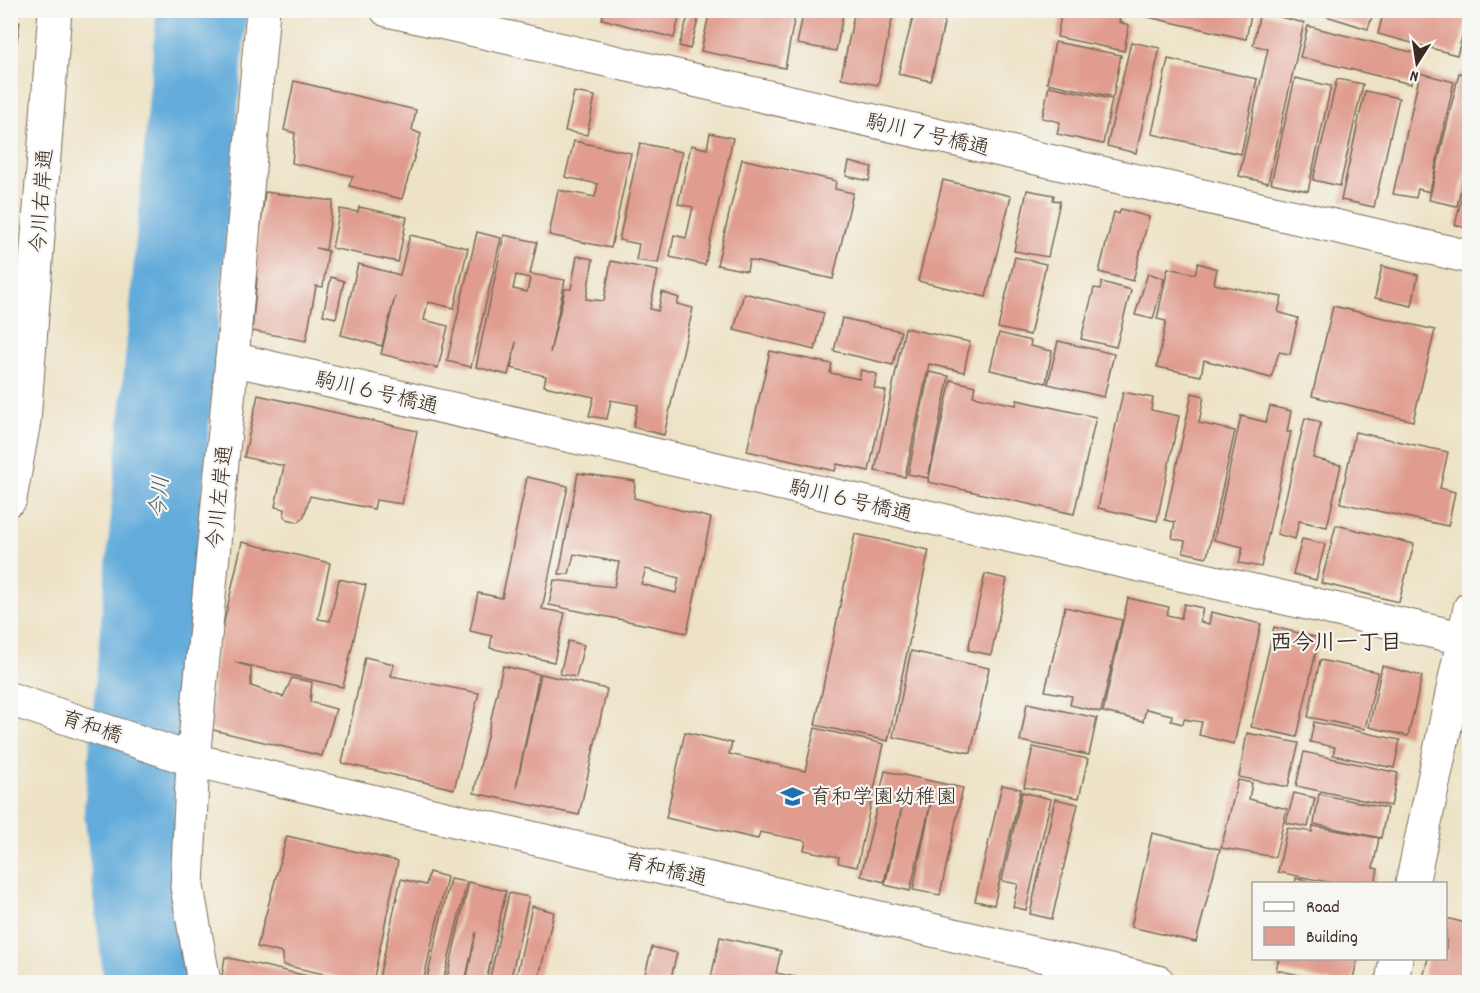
<svg xmlns="http://www.w3.org/2000/svg" width="1480" height="993" font-family="Dekko,'Klee One',sans-serif">
  <rect width="100%" height="100%" fill="#f6f6f2"/>
  <filter id="ink" filterUnits="userSpaceOnUse"><feTurbulence type="fractalNoise" baseFrequency=".0167" numOctaves="2"/><feDisplacementMap in="SourceGraphic" scale="12" xChannelSelector="R" yChannelSelector="G"/><feConvolveMatrix kernelMatrix="1 2 1 2 8 2 1 2 1" color-interpolation-filters="sRGB"/></filter>
  <filter id="wash" filterUnits="userSpaceOnUse"><feTurbulence type="fractalNoise" baseFrequency=".008" numOctaves="4" result="noise"/><feDisplacementMap in="SourceGraphic" scale="24" xChannelSelector="R" yChannelSelector="G"/><feGaussianBlur stdDeviation="1.35" result="paint"/><feColorMatrix in="noise" values="0 0 0 0 0 0 0 0 0 0 0 0 0 0 0 0 0 1.4 0 .05"/><feComposite in="paint" operator="in"/></filter>
  <g filter="url(#wash)">
    <rect width="100%" height="100%" fill="#ede2c5"/>
    <g fill="none" stroke-linecap="round" stroke-linejoin="round">
      <path stroke="#62abda" stroke-width="90" d="M149,982L129,810L202,10"/>
    </g>
    <g id="blocks">
      <g fill="#e09c8e" fill-rule="evenodd">
        <path d="M492,10H517L516,17Z"/>
        <path d="M604,10H681L674,38L602,19Z"/>
        <path d="M690,10H701L690,49L679,46Z"/>
        <path d="M710,10H796L785,68L701,51Z"/>
        <path d="M804,10H844L836,51L797,44Z"/>
        <path d="M855,10H894L878,85L841,78Z"/>
        <path d="M915,10H947L931,81L898,74Z"/>
        <path d="M1062,10H1096L1120,16L1119,22L1129,25L1124,51L1057,37Z"/>
        <path d="M1117,10H1252L1246,39Z"/>
        <path d="M1307,10H1374L1368,29Z"/>
        <path d="M1384,10H1405L1420,15L1421,10H1449L1468,16L1457,55L1378,34Z"/>
        <path d="M1260,12L1304,23L1268,183L1239,176L1268,49L1253,45Z"/>
        <path d="M10,20L20,22L12,71H10Z"/>
        <path d="M1308,26L1419,54L1411,84L1300,57Z"/>
        <path d="M1055,42L1121,55L1113,97L1047,83Z"/>
        <path d="M1131,42L1160,48L1136,153L1107,146Z"/>
        <path d="M1470,45V59L1464,58Z"/>
        <path d="M1168,59L1257,79L1241,154L1152,134Z"/>
        <path d="M1420,73L1454,82L1430,192L1418,189L1416,198L1393,194Z"/>
        <path d="M1459,73L1470,75V152L1457,206L1429,200Z"/>
        <path d="M1295,78L1331,86L1308,191L1271,183Z"/>
        <path d="M1337,79L1363,84L1340,186L1313,180Z"/>
        <path d="M294,81L416,110L412,130L421,134L402,199L349,186L353,176L292,163L295,133L284,130Z"/>
        <path d="M1049,86L1112,99L1103,144L1057,134L1060,122L1042,118Z"/>
        <path d="M1365,91L1399,98L1374,207L1341,200Z"/>
        <path d="M574,92L595,96L587,135L565,131Z"/>
        <path d="M710,133L733,138L705,265L670,257L674,235L686,238L693,207L678,204L691,145L707,149Z"/>
        <path d="M574,141L631,153L611,248L549,235L558,190L595,197L598,184L565,177Z"/>
        <path d="M640,143L682,152L658,263L636,260L639,244L619,240Z"/>
        <path d="M742,159L836,181L835,189L853,193L833,279L749,260L747,271L717,265Z"/>
        <path d="M849,162L872,167L869,181L846,176Z"/>
        <path d="M1469,167H1470V229L1455,225Z"/>
        <path d="M943,180L1011,196L986,297L918,281Z"/>
        <path d="M1027,190L1054,195L1053,200L1060,201L1048,257L1014,251Z"/>
        <path d="M265,192L333,201L326,250L316,248L328,251L323,287L316,286L306,341L252,331L257,278H254Z"/>
        <path d="M359,207L407,217L398,262L332,248L340,209L358,212Z"/>
        <path d="M1121,209L1149,217L1133,281L1099,272L1114,212L1119,214Z"/>
        <path d="M477,232L501,238L471,367L447,361Z"/>
        <path d="M410,235L468,248L454,308L428,302L424,320L448,326L438,368L381,354L395,297L382,346L341,335L358,264L400,275Z"/>
        <path d="M504,235L537,242L530,274L565,280L550,353L565,289H571L577,256L593,259L586,299L604,301L611,261L658,271L650,309L658,311L662,292L679,298L677,304L693,308L664,435L633,427L638,405L611,400L607,419L589,416L594,397L544,386L546,376L511,368L516,342L508,375L476,367ZM516,275L530,278L527,292L513,289Z"/>
        <path d="M1015,257L1046,264L1030,335L998,328Z"/>
        <path d="M1198,263L1217,269L1214,284L1282,297L1278,312L1298,318L1290,354L1279,352L1271,378L1204,360L1201,376L1157,367L1166,321L1157,319L1168,268L1195,274Z"/>
        <path d="M1382,266L1418,275L1412,306L1375,298Z"/>
        <path d="M1148,273L1164,279L1153,319L1135,315Z"/>
        <path d="M331,277L344,281L336,318L323,315Z"/>
        <path d="M1102,282L1131,290L1116,347L1081,339L1094,288L1100,289Z"/>
        <path d="M744,293L824,313L815,350L734,330Z"/>
        <path d="M1333,306L1435,330L1413,421L1312,396Z"/>
        <path d="M842,318L901,331L893,365L834,351Z"/>
        <path d="M905,328L970,342L964,372L929,364L905,477L875,471Z"/>
        <path d="M999,333L1031,341L1030,346L1052,351L1046,383L990,370Z"/>
        <path d="M1058,341L1114,354L1104,397L1048,384Z"/>
        <path d="M770,351L832,364L830,373L859,379L861,370L877,374L874,388L886,391L869,471L837,464L835,471L747,451Z"/>
        <path d="M929,372L949,376L928,478L908,474Z"/>
        <path d="M951,380L975,386L973,396L1016,405L1017,400L1096,417L1074,514L928,482Z"/>
        <path d="M1123,392L1153,398L1151,410L1179,416L1157,521L1098,508Z"/>
        <path d="M1192,393L1204,396L1199,423L1235,431L1207,557L1183,552L1185,541L1172,538L1175,522L1165,520Z"/>
        <path d="M258,395L417,431L402,504L376,500L374,509L310,496L304,516L299,522L287,519L284,516L285,509L275,507L284,466L244,457Z"/>
        <path d="M1270,406L1291,411L1287,432H1291L1261,567L1239,563L1243,547L1214,540L1241,416L1266,422Z"/>
        <path d="M1305,418L1321,422L1313,458L1341,465L1327,527L1299,521L1295,539L1277,534Z"/>
        <path d="M1355,432L1448,452L1440,488L1455,492L1448,526L1340,503Z"/>
        <path d="M578,473L635,481L634,498L711,518L687,633L549,605L554,580L614,587L619,562L574,554L569,574H559ZM646,569L679,578L676,593L641,584Z"/>
        <path d="M527,477L568,486L542,609L565,613L554,662L490,648L492,636L470,631L478,593L502,598Z"/>
        <path d="M1336,525L1414,544L1399,602L1321,583Z"/>
        <path d="M855,534L929,550L888,741L815,725Z"/>
        <path d="M1302,539L1325,544L1316,580L1293,574Z"/>
        <path d="M242,542L330,563L318,619L330,621L339,579L366,585L343,687L234,662L251,667V686L283,697L292,678L312,682L310,702L336,709L322,756L209,729L216,658Z"/>
        <path d="M985,574L1007,579L991,655L968,650Z"/>
        <path d="M1128,598L1169,607L1167,615L1181,618L1184,604L1203,608L1200,622L1209,624L1211,612L1261,624L1234,744L1199,735L1202,722L1184,719L1183,724L1171,721L1172,715L1146,709L1143,721L1103,712Z"/>
        <path d="M1065,607L1122,620L1101,712L1070,705L1072,696L1045,691Z"/>
        <path d="M1274,627L1319,638L1297,737L1251,727Z"/>
        <path d="M568,641L584,645L576,677L560,674Z"/>
        <path d="M911,651L989,668L971,753L893,737Z"/>
        <path d="M365,657L394,664L391,676L479,693L454,789L342,763Z"/>
        <path d="M1320,660L1378,672L1365,729L1308,717Z"/>
        <path d="M503,666L539,674L516,788L541,674L607,689L579,815L474,793Z"/>
        <path d="M1382,666L1422,676L1408,736L1369,727Z"/>
        <path d="M1027,703L1097,718L1089,755L1020,741Z"/>
        <path d="M1314,722L1400,740L1394,768L1333,755L1335,747L1310,742Z"/>
        <path d="M815,728L884,744L857,867L838,863L839,857L804,850L806,841L760,832L758,839L666,818L685,732L732,743L729,754L805,771Z"/>
        <path d="M1247,733L1299,743L1288,787L1239,777Z"/>
        <path d="M1033,747L1088,759L1079,798L1024,787Z"/>
        <path d="M1304,752L1398,773L1391,806L1296,786Z"/>
        <path d="M885,771L963,788L940,895L913,890L933,793L910,891L885,885L903,803L884,882L861,876Z"/>
        <path d="M1238,780L1252,783L1249,799L1287,809L1275,857L1221,848Z"/>
        <path d="M1002,785L1021,789L994,905L975,901Z"/>
        <path d="M1022,792L1051,799L1026,910L1013,907L1018,884L1002,881Z"/>
        <path d="M1294,793L1315,798L1308,827L1286,823Z"/>
        <path d="M1319,794L1387,808L1381,838L1314,824Z"/>
        <path d="M1055,799L1078,804L1052,919L1030,914Z"/>
        <path d="M1313,826L1379,838L1373,868L1378,869L1375,884H1337L1278,872L1287,828L1312,832Z"/>
        <path d="M1152,833L1220,849L1196,942L1131,927Z"/>
        <path d="M287,836L398,861L373,982H360L283,965V953L257,947Z"/>
        <path d="M429,872L447,877L423,982H378L401,879L426,885Z"/>
        <path d="M1296,878L1314,883V884H1295Z"/>
        <path d="M450,879L467,882L443,982H426Z"/>
        <path d="M469,882L506,891L486,982H466L476,932L465,982H446Z"/>
        <path d="M509,893L529,897L510,982H489Z"/>
        <path d="M532,906L554,912L538,982H515Z"/>
        <path d="M1446,918L1470,924V982H1422L1428,958H1446Z"/>
        <path d="M720,937L781,951L776,973L805,979L804,982H710Z"/>
        <path d="M652,947L677,953L670,982H643Z"/>
        <path d="M225,957L333,982H221Z"/>
        <path d="M1279,958H1358L1352,982H1332L1276,970Z"/>
      </g>
    </g>
  </g>
  <g filter="url(#ink)">
    <use href="#blocks" fill-opacity="0" stroke="#796a58" stroke-width="1.5"/>
    <g fill="none" stroke-linecap="round" stroke-linejoin="round">
      <defs>
        <g id="minor">
          <path d="M387,10L1470,257"/>
          <path d="M232,359L1470,640"/>
          <path d="M10,499L24,421L55,10"/>
          <path d="M204,982L187,887L193,760L232,359L263,10"/>
        </g>
        <g id="tertiary">
          <path d="M10,699L193,760L1158,982"/>
          <path d="M1412,884L1470,608"/>
          <path d="M1392,982L1396,958"/>
        </g>
      </defs>
      <use href="#minor" stroke="#796a58" stroke-width="35"/>
      <use href="#tertiary" stroke="#796a58" stroke-width="35"/>
      <use href="#minor" stroke="#fff" stroke-width="33"/>
      <use href="#tertiary" stroke="#fff" stroke-width="33"/>
    </g>
  </g>
  <defs>
    <symbol id="school-bare" viewBox="-9 -9 18 18"><path d="M0-5L7-2L0 1L-7-2ZM-4 1L0 2.5L4 1V4Q0 6-4 4Z" fill="#1f6fb2" stroke="#f6f6f2" stroke-width="2.5" paint-order="stroke"/></symbol>
  </defs>
  <g fill-rule="evenodd">
    <use href="#school-bare" x="776" y="780" width="33" height="33"/>
  </g>
  <g text-anchor="middle" stroke-width="4.5" stroke-linejoin="round" paint-order="stroke">
    <g font-size="21" fill="#3b2a1e" stroke="#f6f6f2">
      <text transform="translate(928 134) rotate(13)" y="7">駒川７号橋通</text>
      <text transform="translate(41 201) rotate(-86)" y="7">今川右岸通</text>
      <text transform="translate(377 392) rotate(13)" y="7">駒川６号橋通</text>
      <text transform="translate(219 497) rotate(-84)" y="7">今川左岸通</text>
      <text transform="translate(851 500) rotate(13)" y="7">駒川６号橋通</text>
      <text transform="translate(92 726) rotate(18)" y="7">育和橋</text>
      <text transform="translate(666 869) rotate(13)" y="7">育和橋通</text>
    </g>
    <g font-size="21" fill="#3b2a1e" stroke="#f6f6f2" text-anchor="start">
      <text x="810" y="803">育和学園幼稚園</text>
    </g>
    <g font-size="22" font-style="italic" fill="#495760" stroke="#f6f6f2">
      <text transform="translate(158 497) rotate(-85)" y="8">今川</text>
    </g>
    <g font-size="22" font-weight="bold" fill="#3b2a1e" stroke="#f6f6f2">
      <text x="1336" y="649">西今川一丁目</text>
    </g>
  </g>
  <rect width="1480" height="993" fill="none" stroke="#f6f6f2" stroke-width="36"/>
  <rect x="1252" y="882" width="195" height="78" fill="#f6f6f2" stroke="#aba49d" stroke-width="1.5"/>
  <rect x="1264" y="902" width="30" height="9" fill="#ffffff" stroke="#aba49d" stroke-width="1.5"/>
  <text x="1306" y="912" font-size="18" fill="#3b2a1e">Road</text>
  <rect x="1264" y="927" width="30" height="18" fill="#e09c8e" stroke="#aba49d" stroke-width="1.5"/>
  <text x="1306" y="942" font-size="18" fill="#3b2a1e">Building</text>
  <g transform="translate(1417 63) rotate(192)" stroke="#f6f6f2" stroke-width="4.5" paint-order="stroke">
  <path d="M0-4.5L10 22L0 15L-10 22Z" fill="#3b2a1e"/>
  <text y="-9" font-size="16" font-weight="bold" text-anchor="middle" fill="#3b2a1e">N</text>
  </g>
</svg>
